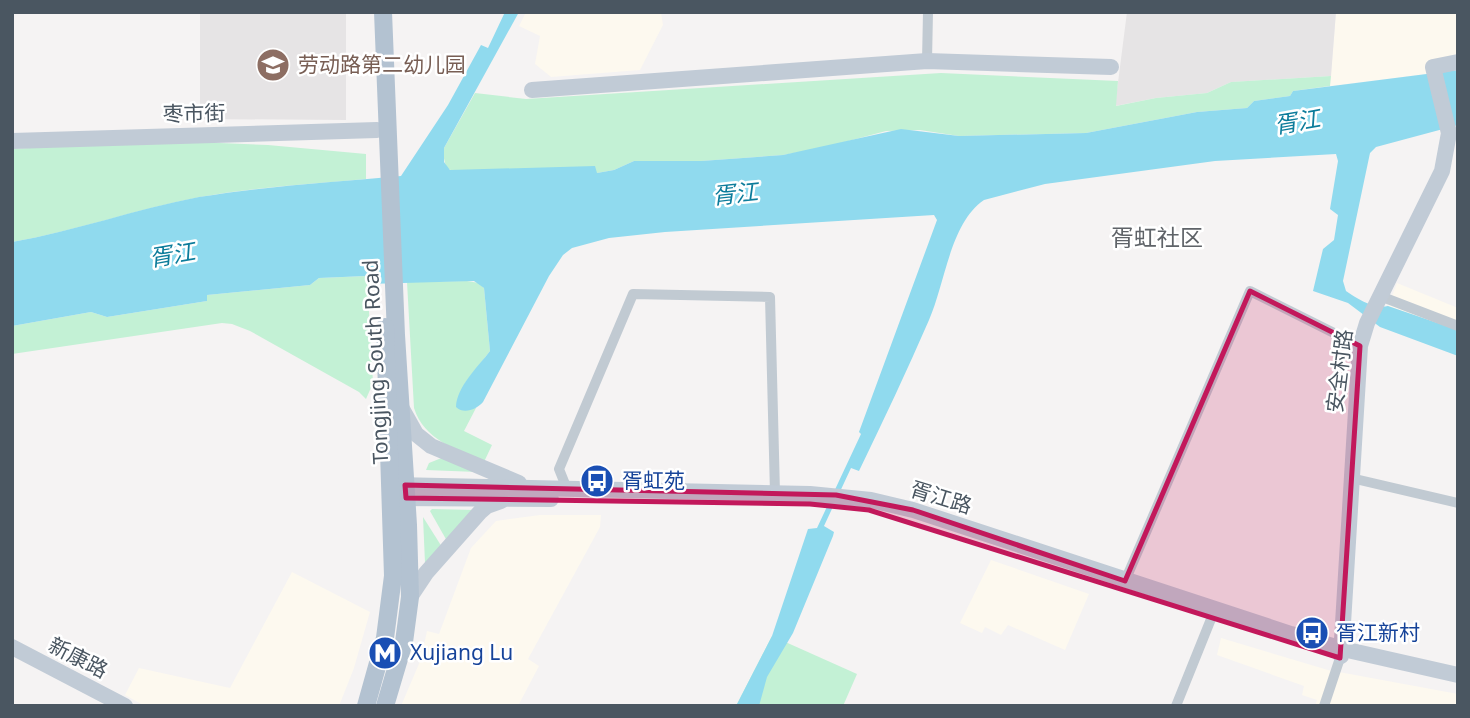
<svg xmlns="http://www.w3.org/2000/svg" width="1470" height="718" font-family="'Noto Sans','Noto Sans SC',sans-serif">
  <rect width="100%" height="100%" fill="#f5f3f3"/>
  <g fill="#fdf9ef">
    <path d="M526,12H661L663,25L640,70L551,77L535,64L540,36L519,26Z"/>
    <path d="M1336,12H1458V70L1330,86Z"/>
    <path d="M1397,283L1458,308V330L1388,306Z"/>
    <path d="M540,515H601L600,527L528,659L539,666L518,706H401L421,659L427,631L439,634L471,548L496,521Z"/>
    <path d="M991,560L1089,594L1065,650L1008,625L1001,635L985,627L982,633L960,623Z"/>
    <path d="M292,572L370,612L354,668L339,706H145L125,695L139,668L230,688Z"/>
    <path d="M1221,638L1328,670L1458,694V706H1315L1317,700L1302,695L1304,686L1217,655Z"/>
  </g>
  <g fill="#e6e4e5">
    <path d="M200,12H346V120L200,119Z"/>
    <path d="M1127,12H1336L1331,76L1231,82L1207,93L1156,98L1115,106Z"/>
  </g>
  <g fill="#c3f1d5">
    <path d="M941,73L1118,81L1116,106L1156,98L1207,93L1231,82L1331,76L1330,86L1293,91L1290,96L1254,101L1247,108L1197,112L1086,133L959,136L920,130L886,131L822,148L783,155L701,161H634L614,170L597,173L452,171L446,167L443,154L444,148L475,93L526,99Z"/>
    <path d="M196,142L268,145L366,154V179C311,184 255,187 200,197C137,209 76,231 12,242V149L116,143Z"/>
    <path d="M367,276L373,383L366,399L359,392L250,331L232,324L222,323L12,354V326L91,312L107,317L207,301V295L310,285L319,278Z"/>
    <path d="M467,281L479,283L484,288L490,351L465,383L460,410L476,408L464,431L492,445L484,462C456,449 424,440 414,408L407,282Z"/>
    <path d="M444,457L477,472L426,470L429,463Z"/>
    <path d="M432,509L475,510L447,541L430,511Z"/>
    <path d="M423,517L442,547L425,563Z"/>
    <path d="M772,636L857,674L843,706H736Z"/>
  </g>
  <path fill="#90daee" d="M505,12H519L444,148V162L450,170L595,166L597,173L614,170L634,161H701L783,155L901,129L959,136L1086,133L1197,112L1247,108L1254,101L1290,96L1293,91L1458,70V125L1376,147L1370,153L1343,281L1346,291C1358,299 1373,309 1388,306L1458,330V356L1380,327L1348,303L1313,291L1323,249L1334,240L1338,215L1330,209L1338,161L1336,154L1215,161L1045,184L984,200C950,223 945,284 929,320C907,371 883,421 859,471L851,468L824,526L834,532L833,536L793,633L767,677L759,706H736L772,636L808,529L817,528L861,434L859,432L937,220L934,215L665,232L609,238L572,248L563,255L549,276L483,402C477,409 464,415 456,407C457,386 478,367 490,351L484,288L474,281L368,284L366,276L319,278L310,285L207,295V301L107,317L91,312L12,326V242C75,231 136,209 199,197C266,186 334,182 401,176L448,105L481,45L488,48Z"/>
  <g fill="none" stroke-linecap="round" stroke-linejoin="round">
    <g stroke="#c1cad2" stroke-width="10">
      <path d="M927,61L928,12"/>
      <path d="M1380,296L1458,326"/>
      <path d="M1351,478L1458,503"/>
      <path d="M567,489L559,469L633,294L770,297L775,493"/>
      <path d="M1125,581L1250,291L1360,346"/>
      <path d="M1176,706L1211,619"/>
      <path d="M1324,706L1340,658"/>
    </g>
    <g stroke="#c1cbd6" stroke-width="16">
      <path d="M532,90L927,61L1111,67"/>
      <path d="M12,141L377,130"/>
      <path d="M402,409L416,434L431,446L519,483"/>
      <path d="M395,485L810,494L871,500L913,510L1291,634L1343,649L1458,675"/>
      <path d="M395,498L551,499"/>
      <path d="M410,597L426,573L480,512L487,506L501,501"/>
      <path d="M12,647L125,706"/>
      <path d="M1341,656L1360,346L1367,323L1442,171L1449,133L1433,67L1458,62"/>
    </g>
    <g stroke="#b3c2d1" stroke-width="18">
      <path d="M383,12L396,335L408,525L410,597L404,642L385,706"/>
      <path d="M366,706L385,638L393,576L385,327"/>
    </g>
  </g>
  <path fill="#c2185b" fill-opacity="0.2" stroke="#c2185b" stroke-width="5" stroke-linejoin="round" d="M1250,291L1360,346L1340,658L869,510L810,504L406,498L405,485L836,495L913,510L1125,581Z"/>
  <defs>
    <symbol id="school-disc" viewBox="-11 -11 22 22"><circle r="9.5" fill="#8d6e63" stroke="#fff"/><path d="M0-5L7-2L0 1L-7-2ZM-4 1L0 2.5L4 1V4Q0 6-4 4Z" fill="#fff"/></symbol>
    <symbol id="bus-disc" viewBox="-11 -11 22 22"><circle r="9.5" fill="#1a4fb4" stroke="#fff"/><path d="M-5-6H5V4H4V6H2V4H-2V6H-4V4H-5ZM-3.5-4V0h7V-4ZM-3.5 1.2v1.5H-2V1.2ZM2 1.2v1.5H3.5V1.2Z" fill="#fff"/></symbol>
    <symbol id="metro-disc" viewBox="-11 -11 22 22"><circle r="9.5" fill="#1a4fb4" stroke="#fff"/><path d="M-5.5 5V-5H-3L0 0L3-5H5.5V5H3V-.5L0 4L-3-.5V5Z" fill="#fff"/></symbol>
  </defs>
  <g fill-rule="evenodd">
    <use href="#school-disc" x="254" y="46" width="38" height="38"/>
    <use href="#bus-disc" x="578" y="462" width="38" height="38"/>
    <use href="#bus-disc" x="1293" y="614" width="38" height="38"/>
    <use href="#metro-disc" x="366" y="634" width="38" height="38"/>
  </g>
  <g text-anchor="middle" stroke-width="5" stroke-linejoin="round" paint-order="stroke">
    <g font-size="21" fill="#785e54" stroke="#fff" text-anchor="start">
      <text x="298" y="72">劳动路第二幼儿园</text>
    </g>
    <g font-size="21" fill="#4a5661" stroke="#fff">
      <text transform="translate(194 114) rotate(-1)" y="7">枣市街</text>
      <text transform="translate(376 362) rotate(-93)" y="7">Tongjing South Road</text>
      <text transform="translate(1340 371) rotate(-83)" y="7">安全村路</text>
      <text transform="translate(941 498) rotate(17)" y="7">胥江路</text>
      <text transform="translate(78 658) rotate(27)" y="7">新康路</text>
    </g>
    <g font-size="21" fill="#164399" stroke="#fff" text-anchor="start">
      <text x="622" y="488">胥虹苑</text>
      <text x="1336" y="640">胥江新村</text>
      <text x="410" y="660">Xujiang Lu</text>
    </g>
    <g font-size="23" font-style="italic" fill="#0c7c9b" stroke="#fff">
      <text transform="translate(1297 122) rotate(-10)" y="8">胥江</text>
      <text transform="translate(735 194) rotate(-6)" y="8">胥江</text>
      <text transform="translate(172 255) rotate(-10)" y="8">胥江</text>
    </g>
    <g font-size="23" fill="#5f6368" stroke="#fff">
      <text x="1157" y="246">胥虹社区</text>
    </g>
  </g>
  <rect width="1470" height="718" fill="none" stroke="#4a5661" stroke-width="28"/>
</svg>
